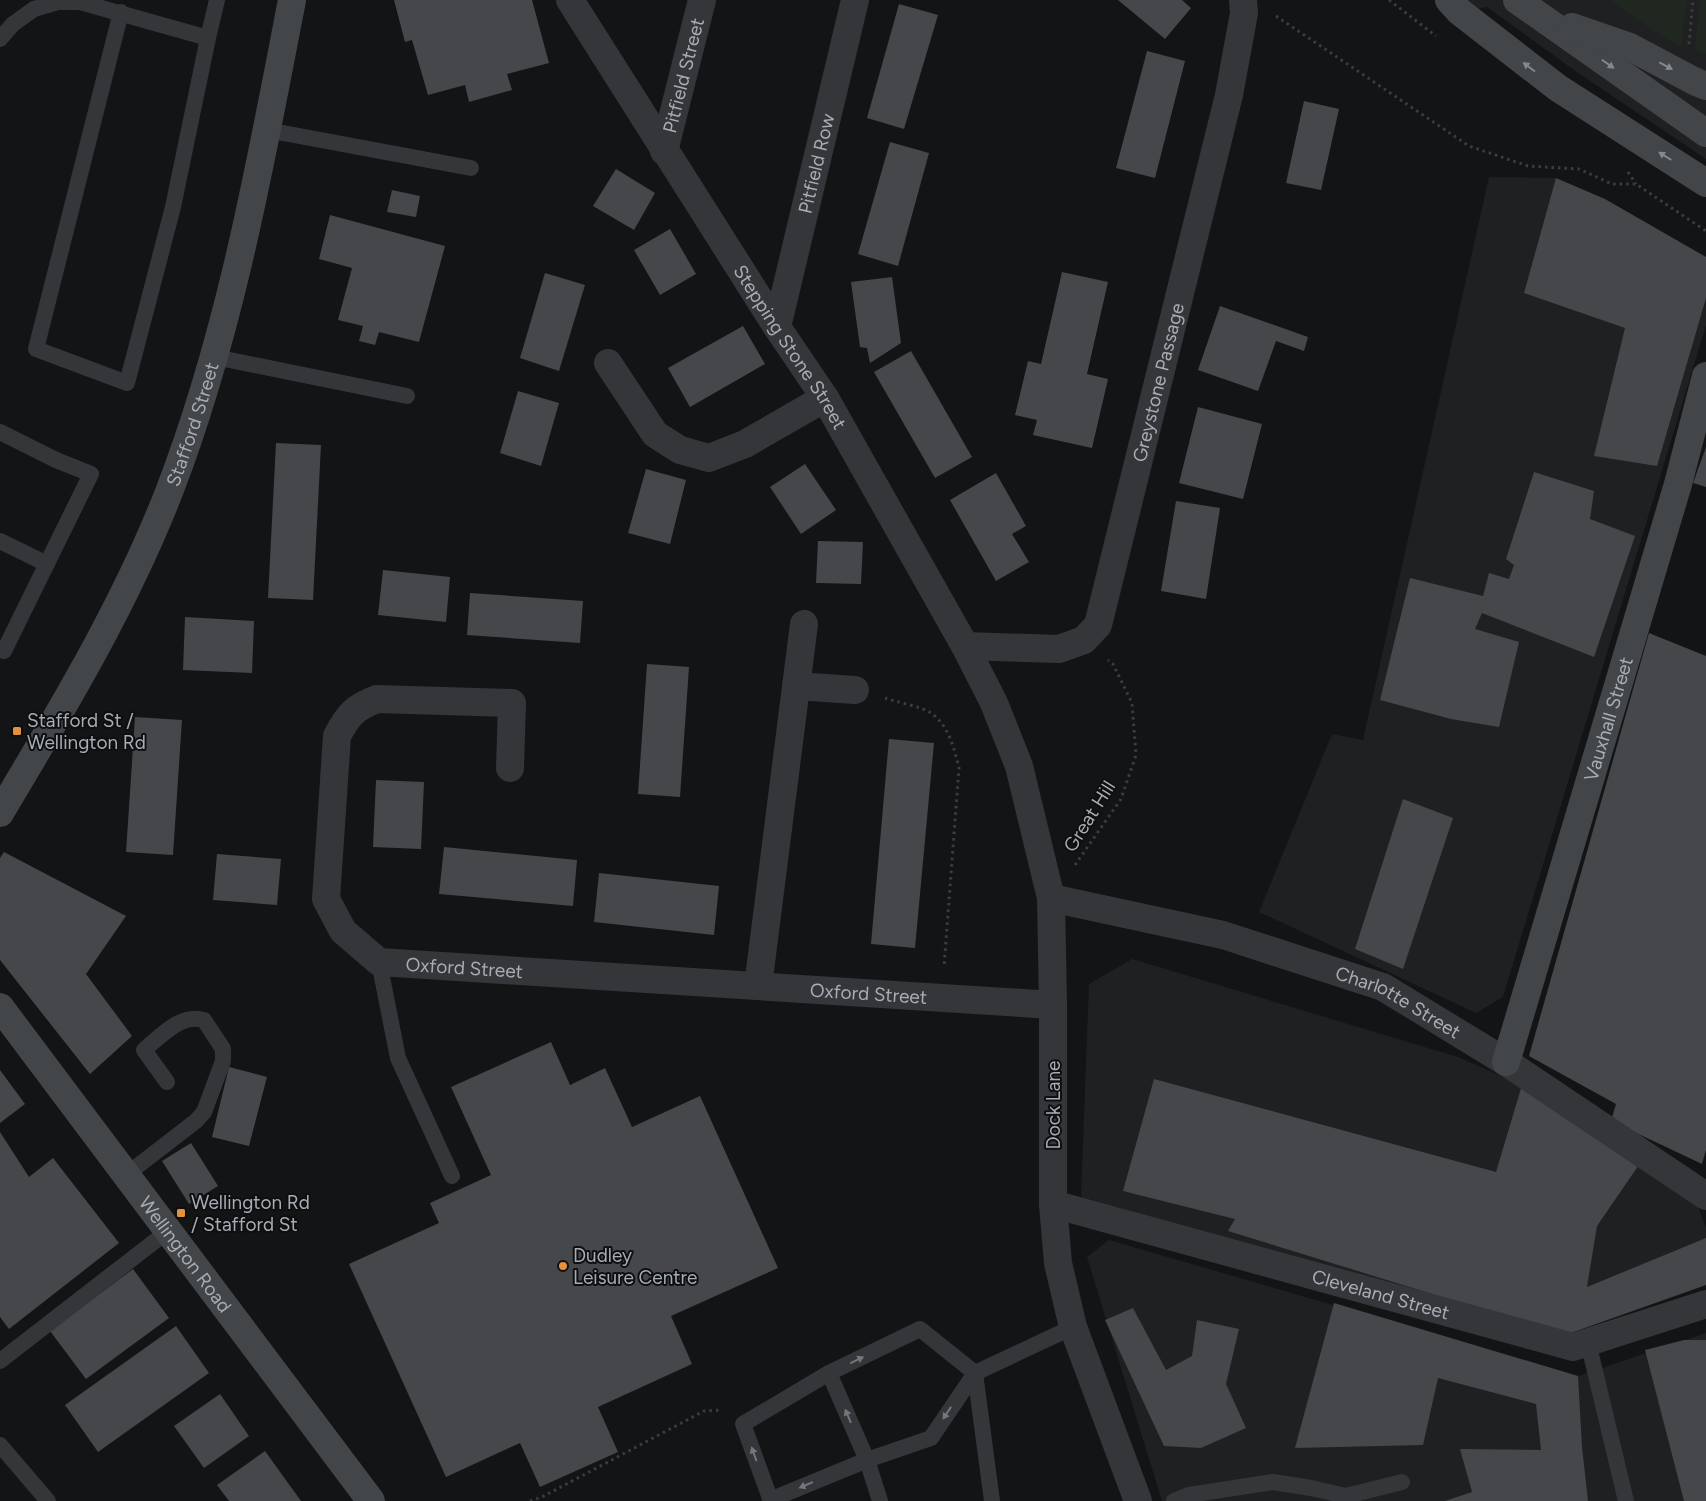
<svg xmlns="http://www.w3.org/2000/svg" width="1706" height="1501" font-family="Figtree,sans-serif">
  <rect width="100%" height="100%" fill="#131415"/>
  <g fill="#1f2022">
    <path d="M1438,0H1706V159L1571,68L1487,7L1460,12Z"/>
    <path d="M1489,177L1556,178L1706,258V325L1503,997L1476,1013L1259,912L1332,734L1363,740Z"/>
    <path d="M1132,959L1458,1057L1522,1085L1697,1204L1706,1228V1285L1565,1335L1081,1197L1089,984Z"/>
    <path d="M1109,1240L1578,1376L1706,1333V1501H1162L1087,1257Z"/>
  </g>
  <g fill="#202720">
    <path d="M1610,0H1687L1681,47L1654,31Z"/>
    <path d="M1700,0H1706V54L1695,49Z"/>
  </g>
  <g fill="#45474a">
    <path d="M394,0H532L549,63L507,74L512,90L469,102L465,85L428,95L412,40L405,42Z"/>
    <path d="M1118,0H1182L1191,8L1165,39Z"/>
    <path d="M899,4L938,15L904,129L867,118Z"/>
    <path d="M1147,51L1185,61L1155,178L1116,168Z"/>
    <path d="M1304,101L1339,109L1321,190L1286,183Z"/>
    <path d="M890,142L929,153L898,266L858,254Z"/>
    <path d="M616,169L655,193L634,230L593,206Z"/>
    <path d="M1556,178L1605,199L1706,257V298L1657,466L1594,456L1625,328L1524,293Z"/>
    <path d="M392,190L420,196L416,217L387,212Z"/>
    <path d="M330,215L445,246L419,342L379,332L375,345L359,341L363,326L338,320L352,268L319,259Z"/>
    <path d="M670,229L696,274L660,295L634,250Z"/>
    <path d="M1062,272L1108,282L1087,374L1108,379L1092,448L1033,435L1037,420L1015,415L1028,361L1041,364Z"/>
    <path d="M545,273L585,285L559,371L520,358Z"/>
    <path d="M892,277L901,343L870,363L867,348L860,347L851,282Z"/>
    <path d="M1220,306L1308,337L1304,351L1276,341L1258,391L1198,370Z"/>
    <path d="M743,326L765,364L690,407L668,368Z"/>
    <path d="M911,351L972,457L935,478L874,372Z"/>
    <path d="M518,391L559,403L541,466L500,453Z"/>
    <path d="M1198,407L1262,424L1243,499L1179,483Z"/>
    <path d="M276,443L321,445L313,600L268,598Z"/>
    <path d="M1706,447V487L1693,483Z"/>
    <path d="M805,464L836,510L801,534L770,487Z"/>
    <path d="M646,469L686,480L670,544L628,533Z"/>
    <path d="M1534,472L1594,491L1590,519L1635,536L1594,657L1482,613L1475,629L1519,642L1499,727L1451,719L1380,700L1410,578L1483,596L1489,573L1509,579L1514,565L1506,559Z"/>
    <path d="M996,473L1026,526L1012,534L1029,562L996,581L950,500Z"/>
    <path d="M1176,501L1220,508L1206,599L1161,591Z"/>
    <path d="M818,541L863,542L861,584L816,583Z"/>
    <path d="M383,570L450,577L446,622L378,615Z"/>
    <path d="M470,593L583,601L580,643L467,635Z"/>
    <path d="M185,617L254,621L252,673L183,670Z"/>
    <path d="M1649,633L1706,656V1150L1702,1164L1611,1121L1616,1104L1529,1056Z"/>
    <path d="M647,664L689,667L680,797L638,794Z"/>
    <path d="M135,717L182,720L173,855L126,852Z"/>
    <path d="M889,739L934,743L915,948L871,944Z"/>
    <path d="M376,780L424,782L421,849L373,847Z"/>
    <path d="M1403,799L1453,818L1403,969L1355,949Z"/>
    <path d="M444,847L577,860L573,906L439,894Z"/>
    <path d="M4,852L126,916L86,974L132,1036L90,1074L0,960V858Z"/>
    <path d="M217,854L281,859L277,905L213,900Z"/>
    <path d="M599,873L719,886L714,935L594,922Z"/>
    <path d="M551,1042L570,1085L605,1068L632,1127L700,1096L778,1268L671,1316L692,1364L598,1407L618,1452L540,1487L520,1443L446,1477L349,1264L439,1223L430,1203L491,1175L451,1087Z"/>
    <path d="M229,1067L267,1077L249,1146L212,1137Z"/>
    <path d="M0,1070L25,1104L0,1123Z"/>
    <path d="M1154,1079L1496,1172L1522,1085L1645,1156L1597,1226L1587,1287L1706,1238V1285L1565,1335L1228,1231L1235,1219L1123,1191Z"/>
    <path d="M0,1132L29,1177L53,1158L119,1243L9,1329L0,1317Z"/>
    <path d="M191,1143L218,1186L189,1204L162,1161Z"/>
    <path d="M133,1269L169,1318L86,1379L50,1331Z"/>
    <path d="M1334,1303L1578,1376L1582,1447L1588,1501H1445L1472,1492L1460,1449L1541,1450L1536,1404L1438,1378L1423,1445L1295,1448Z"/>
    <path d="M1133,1308L1166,1370L1192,1356L1197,1320L1239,1329L1226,1384L1246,1428L1201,1448L1164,1446L1105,1320Z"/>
    <path d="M176,1326L209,1373L98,1452L65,1405Z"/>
    <path d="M1684,1340H1706V1501H1684L1645,1350Z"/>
    <path d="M220,1394L249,1436L204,1468L174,1426Z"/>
    <path d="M265,1451L301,1501H229L217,1485Z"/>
  </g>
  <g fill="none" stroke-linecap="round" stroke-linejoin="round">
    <g stroke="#3b3d40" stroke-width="3" stroke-dasharray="2.5 4" stroke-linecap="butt">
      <path d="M1389,0L1436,36"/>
      <path d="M1276,16L1469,146L1528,166L1579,169L1612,184H1636L1706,231"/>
      <path d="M1689,44L1693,0"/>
      <path d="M1628,172L1636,184"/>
      <path d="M885,698C896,702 923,707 931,713C949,726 954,748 959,768L944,967"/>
      <path d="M1075,865L1121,799L1136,755L1132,703L1113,664L1108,660"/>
      <path d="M530,1501L542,1497L704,1411L722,1410"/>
    </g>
    <g stroke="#35363a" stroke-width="16">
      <path d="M208,38L217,0"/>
      <path d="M0,39L13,24L34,9L58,2H80L208,38L173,207L127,383L36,349L121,12"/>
      <path d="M267,130L471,168"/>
      <path d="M215,357L407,396"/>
      <path d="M0,432L56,460L91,474L4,651L0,649"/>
      <path d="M0,541L47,564"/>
      <path d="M379,962L398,1058L452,1176"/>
      <path d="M126,1175L196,1121L204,1112L223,1061V1049L204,1020C181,1013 161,1036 144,1050L167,1082"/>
      <path d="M1588,1342L1626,1501"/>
      <path d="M0,1361L168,1231"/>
      <path d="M829,1373L867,1460L880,1501"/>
      <path d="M975,1373L1073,1327"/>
      <path d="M0,1445L48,1501"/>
      <path d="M770,1500L867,1460L931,1438L975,1373"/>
      <path d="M771,1501L743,1424L829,1373L920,1329L975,1373L992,1501"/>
      <path d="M1174,1501L1189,1495L1273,1482L1311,1488L1346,1496L1402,1482"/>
    </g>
    <g stroke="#35363a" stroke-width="28">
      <path id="s1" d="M570,0L777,327L825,398L965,646L994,703L1019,766L1051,898L1053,1005V1204L1058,1263L1073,1327L1138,1501"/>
      <path id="s2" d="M664,151L702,0"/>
      <path id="s3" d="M777,327L855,0"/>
      <path d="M608,363L655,434L680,450L709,458L745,444L825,398"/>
      <path id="s4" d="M965,646L1059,649L1084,640L1098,625L1229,95L1244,13L1243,0"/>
      <path d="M796,686L855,690"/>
      <path id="s5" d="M510,768L512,703L377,699C355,707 348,715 337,736L326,899L343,931L379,962L1053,1005"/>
      <path id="s6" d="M1051,898L1223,935L1383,987L1506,1062L1706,1196"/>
      <path d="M758,986L804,624"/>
      <path id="s7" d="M1053,1204L1573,1347L1706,1304"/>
    </g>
    <g stroke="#434649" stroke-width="28">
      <path d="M1449,0L1460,12L1558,88L1706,183"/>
      <path d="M1517,0L1706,133"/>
      <path d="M1572,27L1630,47L1694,81L1706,86"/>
      <path id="s8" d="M0,813C62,709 125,605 169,492C230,334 260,166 292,0"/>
      <path id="s9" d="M0,1007L371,1501"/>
      <path id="s10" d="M1506,1062L1678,484L1706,376"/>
    </g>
  </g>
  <defs><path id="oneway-solid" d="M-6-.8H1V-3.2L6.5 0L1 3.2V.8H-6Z" transform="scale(1.25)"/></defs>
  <g fill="#83898f">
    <use href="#oneway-solid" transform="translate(1608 64) rotate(35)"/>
    <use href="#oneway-solid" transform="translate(1666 66) rotate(28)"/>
    <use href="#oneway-solid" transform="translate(1529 67) rotate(-143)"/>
    <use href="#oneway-solid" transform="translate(1665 156) rotate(-148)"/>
  </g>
  <g fill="#73777d">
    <use href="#oneway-solid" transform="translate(857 1360) rotate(-26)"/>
    <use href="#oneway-solid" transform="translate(947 1413) rotate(124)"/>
    <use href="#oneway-solid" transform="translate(848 1416) rotate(-113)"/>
    <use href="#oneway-solid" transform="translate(754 1454) rotate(-110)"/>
    <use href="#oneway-solid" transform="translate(806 1485) rotate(157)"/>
  </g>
  <g fill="#e4903d" stroke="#0e0f10" stroke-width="2">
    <rect x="12" y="726" width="10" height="10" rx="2.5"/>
    <rect x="176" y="1208" width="10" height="10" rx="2.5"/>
    <circle cx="563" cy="1266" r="5"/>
  </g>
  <g text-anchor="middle" stroke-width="4" stroke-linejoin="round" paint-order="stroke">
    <g font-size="19" fill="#a6adb4" stroke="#0e0f10">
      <text dy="7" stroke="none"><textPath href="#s2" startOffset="78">Pitfield Street</textPath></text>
      <text dy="7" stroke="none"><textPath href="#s3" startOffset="168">Pitfield Row</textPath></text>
      <text dy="7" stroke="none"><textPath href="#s1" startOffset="411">Stepping Stone Street</textPath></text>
      <text dy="7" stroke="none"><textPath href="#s4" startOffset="391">Greystone Passage</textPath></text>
      <text dy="7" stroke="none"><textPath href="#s8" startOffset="435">Stafford Street</textPath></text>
      <text dy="7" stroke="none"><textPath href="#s10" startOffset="358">Vauxhall Street</textPath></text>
      <text transform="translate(1089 816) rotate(-58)" y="7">Great Hill</text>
      <text dy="7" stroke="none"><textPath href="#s5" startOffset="589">Oxford Street</textPath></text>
      <text dy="7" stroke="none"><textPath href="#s5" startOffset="994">Oxford Street</textPath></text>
      <text dy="7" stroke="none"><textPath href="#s6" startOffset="364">Charlotte Street</textPath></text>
      <text transform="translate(1053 1105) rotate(-90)" y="7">Dock Lane</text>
      <text dy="7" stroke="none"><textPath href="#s9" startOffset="309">Wellington Road</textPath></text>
      <text dy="7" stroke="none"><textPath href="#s7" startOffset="340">Cleveland Street</textPath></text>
    </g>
    <g font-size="19" fill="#a6adb4" stroke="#0e0f10" text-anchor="start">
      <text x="27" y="727">Stafford St /<tspan x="27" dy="22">Wellington Rd</tspan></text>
      <text x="191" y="1209">Wellington Rd<tspan x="191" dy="22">/ Stafford St</tspan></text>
      <text x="573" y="1262">Dudley<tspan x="573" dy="22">Leisure Centre</tspan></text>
    </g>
  </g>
</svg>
